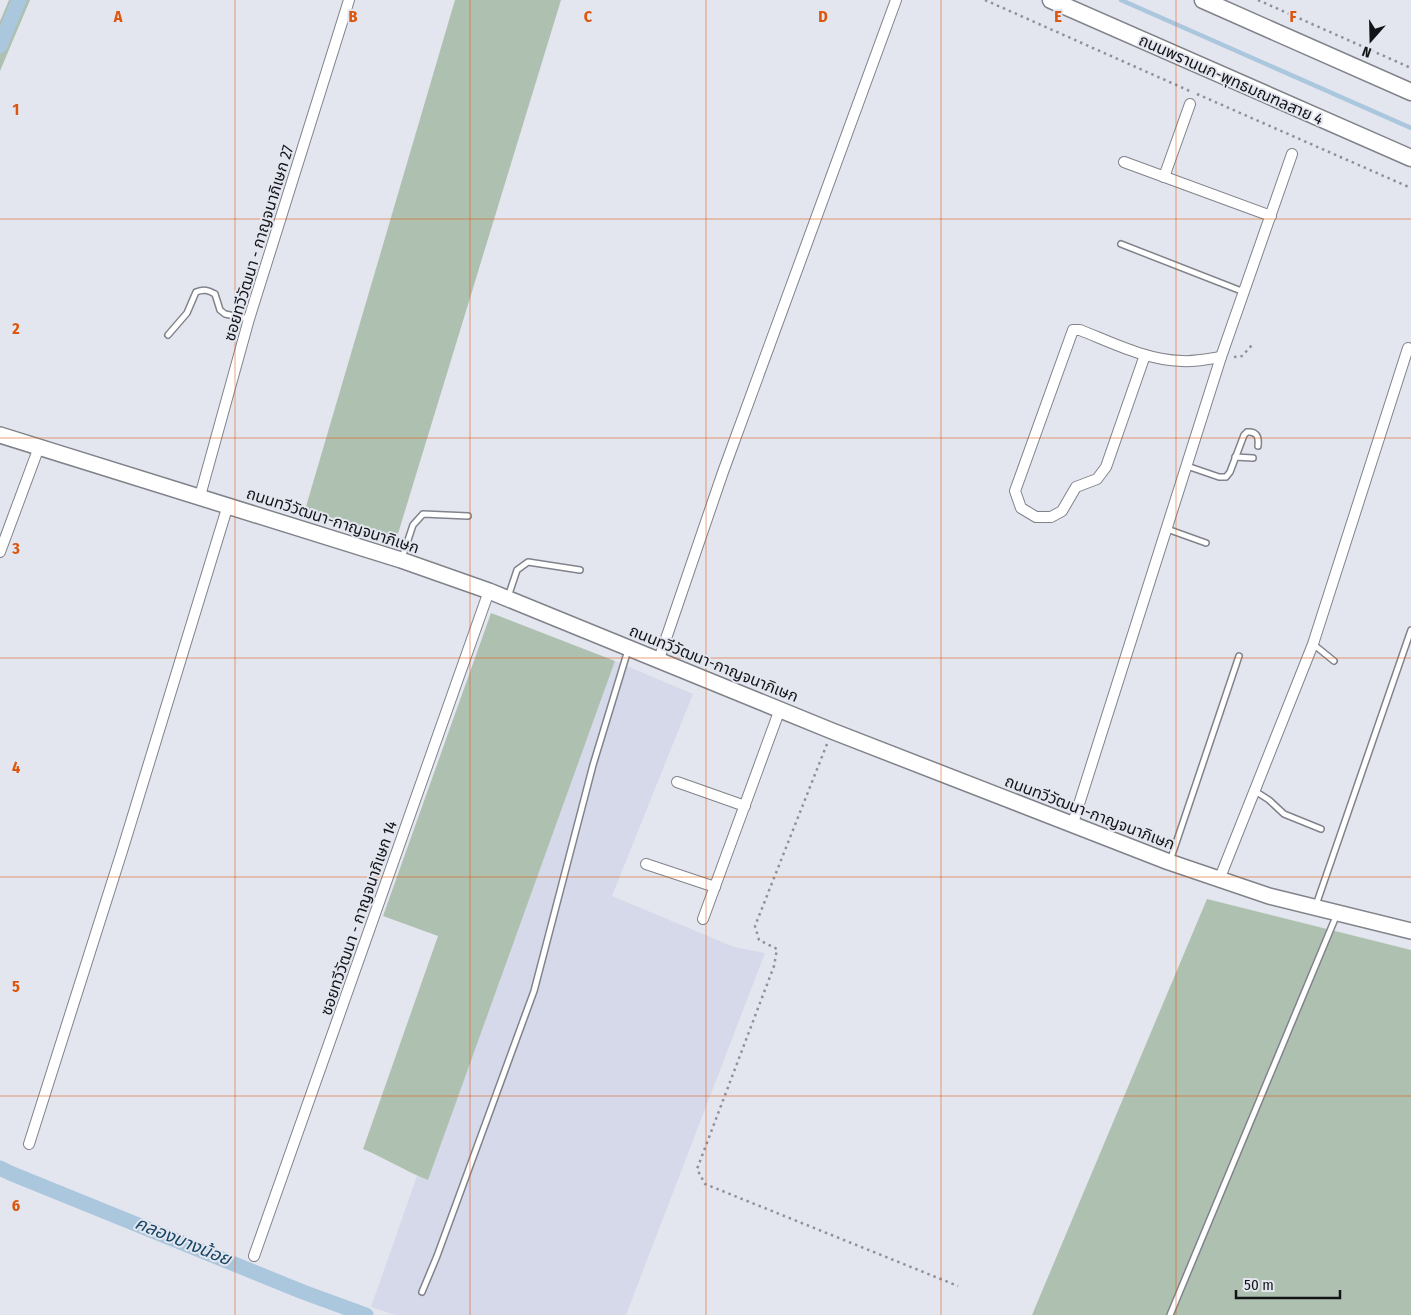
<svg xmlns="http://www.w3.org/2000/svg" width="1411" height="1315" font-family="'Fira Sans Condensed','Noto Sans Thai',sans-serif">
  <rect width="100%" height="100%" fill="#e4e6ef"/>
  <path fill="#d6d9e9" d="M615,661L693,694L612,896L734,947L765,953L626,1315H395L371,1307L417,1176L428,1179Z"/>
  <g fill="#aec0b0">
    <path d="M9,0H30L0,71V21Z"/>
    <path d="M455,0H561L397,537L305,510Z"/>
    <path d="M491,613L615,661L428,1180C405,1171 385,1158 363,1149L438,936L383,916Z"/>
    <path d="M1207,899L1411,950V1315H1032Z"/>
  </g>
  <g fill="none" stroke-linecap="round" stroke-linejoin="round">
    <path stroke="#abc7dd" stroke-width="4.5" d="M1121,0L1411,128"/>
    <g stroke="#abc7dd" stroke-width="15">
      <path d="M0,46L19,0"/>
      <path d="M0,1168L10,1173L303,1292L366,1315"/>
    </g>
    <defs>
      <g id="lane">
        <path d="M1121,244L1244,292"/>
        <path d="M168,335L187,313L196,292C204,289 208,290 215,294L220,310L225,314L249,319"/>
        <path d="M1235,457L1253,458"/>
        <path d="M1187,466L1219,477H1226L1230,472L1244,435L1247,432C1257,431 1259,437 1258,446"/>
        <path d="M1167,529L1206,543"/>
        <path d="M402,558L413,525L423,514L468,516"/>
        <path d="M508,597L517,570L528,562L580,570"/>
        <path d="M1313,644L1334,661"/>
        <path d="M1255,791L1269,800L1284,814L1321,829"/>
        <path d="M1170,861L1239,656"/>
        <path d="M1316,905L1411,630"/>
        <path d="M422,1292L437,1256L534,991L593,765L628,650"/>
        <path d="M1170,1315L1337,914"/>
      </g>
      <g id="street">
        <path d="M1124,162L1271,216"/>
        <path d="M1164,177L1190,104"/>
        <path d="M1145,355L1106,467L1097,479L1076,487L1062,511L1051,517H1036L1021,508L1015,491L1073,330H1080C1113,343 1146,360 1182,361C1195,362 1208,359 1221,357"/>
        <path d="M200,496L249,319L349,0"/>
        <path d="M0,552L39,447"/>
        <path d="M659,659L723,472L896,0"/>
        <path d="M677,782L745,806"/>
        <path d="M1073,823L1221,357L1292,154"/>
        <path d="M646,864L715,887"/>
        <path d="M1219,880L1313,644L1408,348"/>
        <path d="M703,919L780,709"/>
        <path d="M29,1144L123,848L228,505"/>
        <path d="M254,1256L489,591"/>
      </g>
      <path id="secondary" d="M0,435L401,560L489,591L832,731L1169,862L1269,896L1411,931"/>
      <g id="primary">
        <path d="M1051,0L1411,158"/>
        <path d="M1203,0L1411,92"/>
      </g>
    </defs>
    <use href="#lane" stroke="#81838b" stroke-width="8"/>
    <use href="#street" stroke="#81838b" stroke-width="12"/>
    <use href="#secondary" stroke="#81838b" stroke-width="18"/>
    <use href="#primary" stroke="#81838b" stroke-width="19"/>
    <g stroke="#909198" stroke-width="2.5" stroke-dasharray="2.5 4" stroke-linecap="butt">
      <path d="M985,0L1192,92"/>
      <path d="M1258,0L1411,68"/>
      <path d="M1197,94L1411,188"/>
      <path d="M1234,357L1242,356L1252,345"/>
      <path d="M827,744L755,926L759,940L777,949L774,966L697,1169L705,1184L958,1286"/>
    </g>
    <use href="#lane" stroke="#fff" stroke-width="5"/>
    <use href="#street" stroke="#fff" stroke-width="10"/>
    <use href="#secondary" stroke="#fff" stroke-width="15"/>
    <use href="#primary" stroke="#fff" stroke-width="16"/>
  </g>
  <path fill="none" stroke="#dd560d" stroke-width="1" stroke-opacity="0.55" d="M235,0V1315M470,0V1315M706,0V1315M941,0V1315M1176,0V1315M0,219H1411M0,438H1411M0,658H1411M0,877H1411M0,1096H1411"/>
  <g text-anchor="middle" stroke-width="4" stroke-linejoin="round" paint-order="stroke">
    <g font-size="16" fill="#131417" stroke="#e4e6ef">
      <text transform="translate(1231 79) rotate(24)" y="6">ถนนพรานนก-พุทธมณฑลสาย 4</text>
      <text transform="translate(258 243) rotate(-73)" y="6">ซอยทวีวัฒนา - กาญจนาภิเษก 27</text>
      <text transform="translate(333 520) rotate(18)" y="6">ถนนทวีวัฒนา-กาญจนาภิเษก</text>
      <text transform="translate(714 663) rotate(22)" y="6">ถนนทวีวัฒนา-กาญจนาภิเษก</text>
      <text transform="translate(1090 812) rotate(21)" y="6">ถนนทวีวัฒนา-กาญจนาภิเษก</text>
      <text transform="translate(358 918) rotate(-71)" y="6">ซอยทวีวัฒนา - กาญจนาภิเษก 14</text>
    </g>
    <g font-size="18" font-style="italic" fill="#164565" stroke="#e4e6ef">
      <text transform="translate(183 1241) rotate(22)" y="6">คลองบางน้อย</text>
    </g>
  </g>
  <g font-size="16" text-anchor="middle" font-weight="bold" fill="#dd560d" stroke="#e4e6ef" stroke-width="4" stroke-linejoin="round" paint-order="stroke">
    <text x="118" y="22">A</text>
    <text x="353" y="22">B</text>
    <text x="588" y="22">C</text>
    <text x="823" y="22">D</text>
    <text x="1058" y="22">E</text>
    <text x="1293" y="22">F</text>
    <text x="16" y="115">1</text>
    <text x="16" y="334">2</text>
    <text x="16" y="554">3</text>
    <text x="16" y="773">4</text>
    <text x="16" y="992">5</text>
    <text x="16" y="1211">6</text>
  </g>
  <g transform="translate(1371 40) rotate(200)" stroke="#e4e6ef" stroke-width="4" paint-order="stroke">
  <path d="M0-4L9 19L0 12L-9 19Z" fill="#131417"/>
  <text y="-8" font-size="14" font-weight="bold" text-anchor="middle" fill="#131417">N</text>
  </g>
  <path d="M1236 1290v8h104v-8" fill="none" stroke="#131417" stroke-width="2.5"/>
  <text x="1244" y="1290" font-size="15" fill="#131417" stroke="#e4e6ef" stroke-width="4" paint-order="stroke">50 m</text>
</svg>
